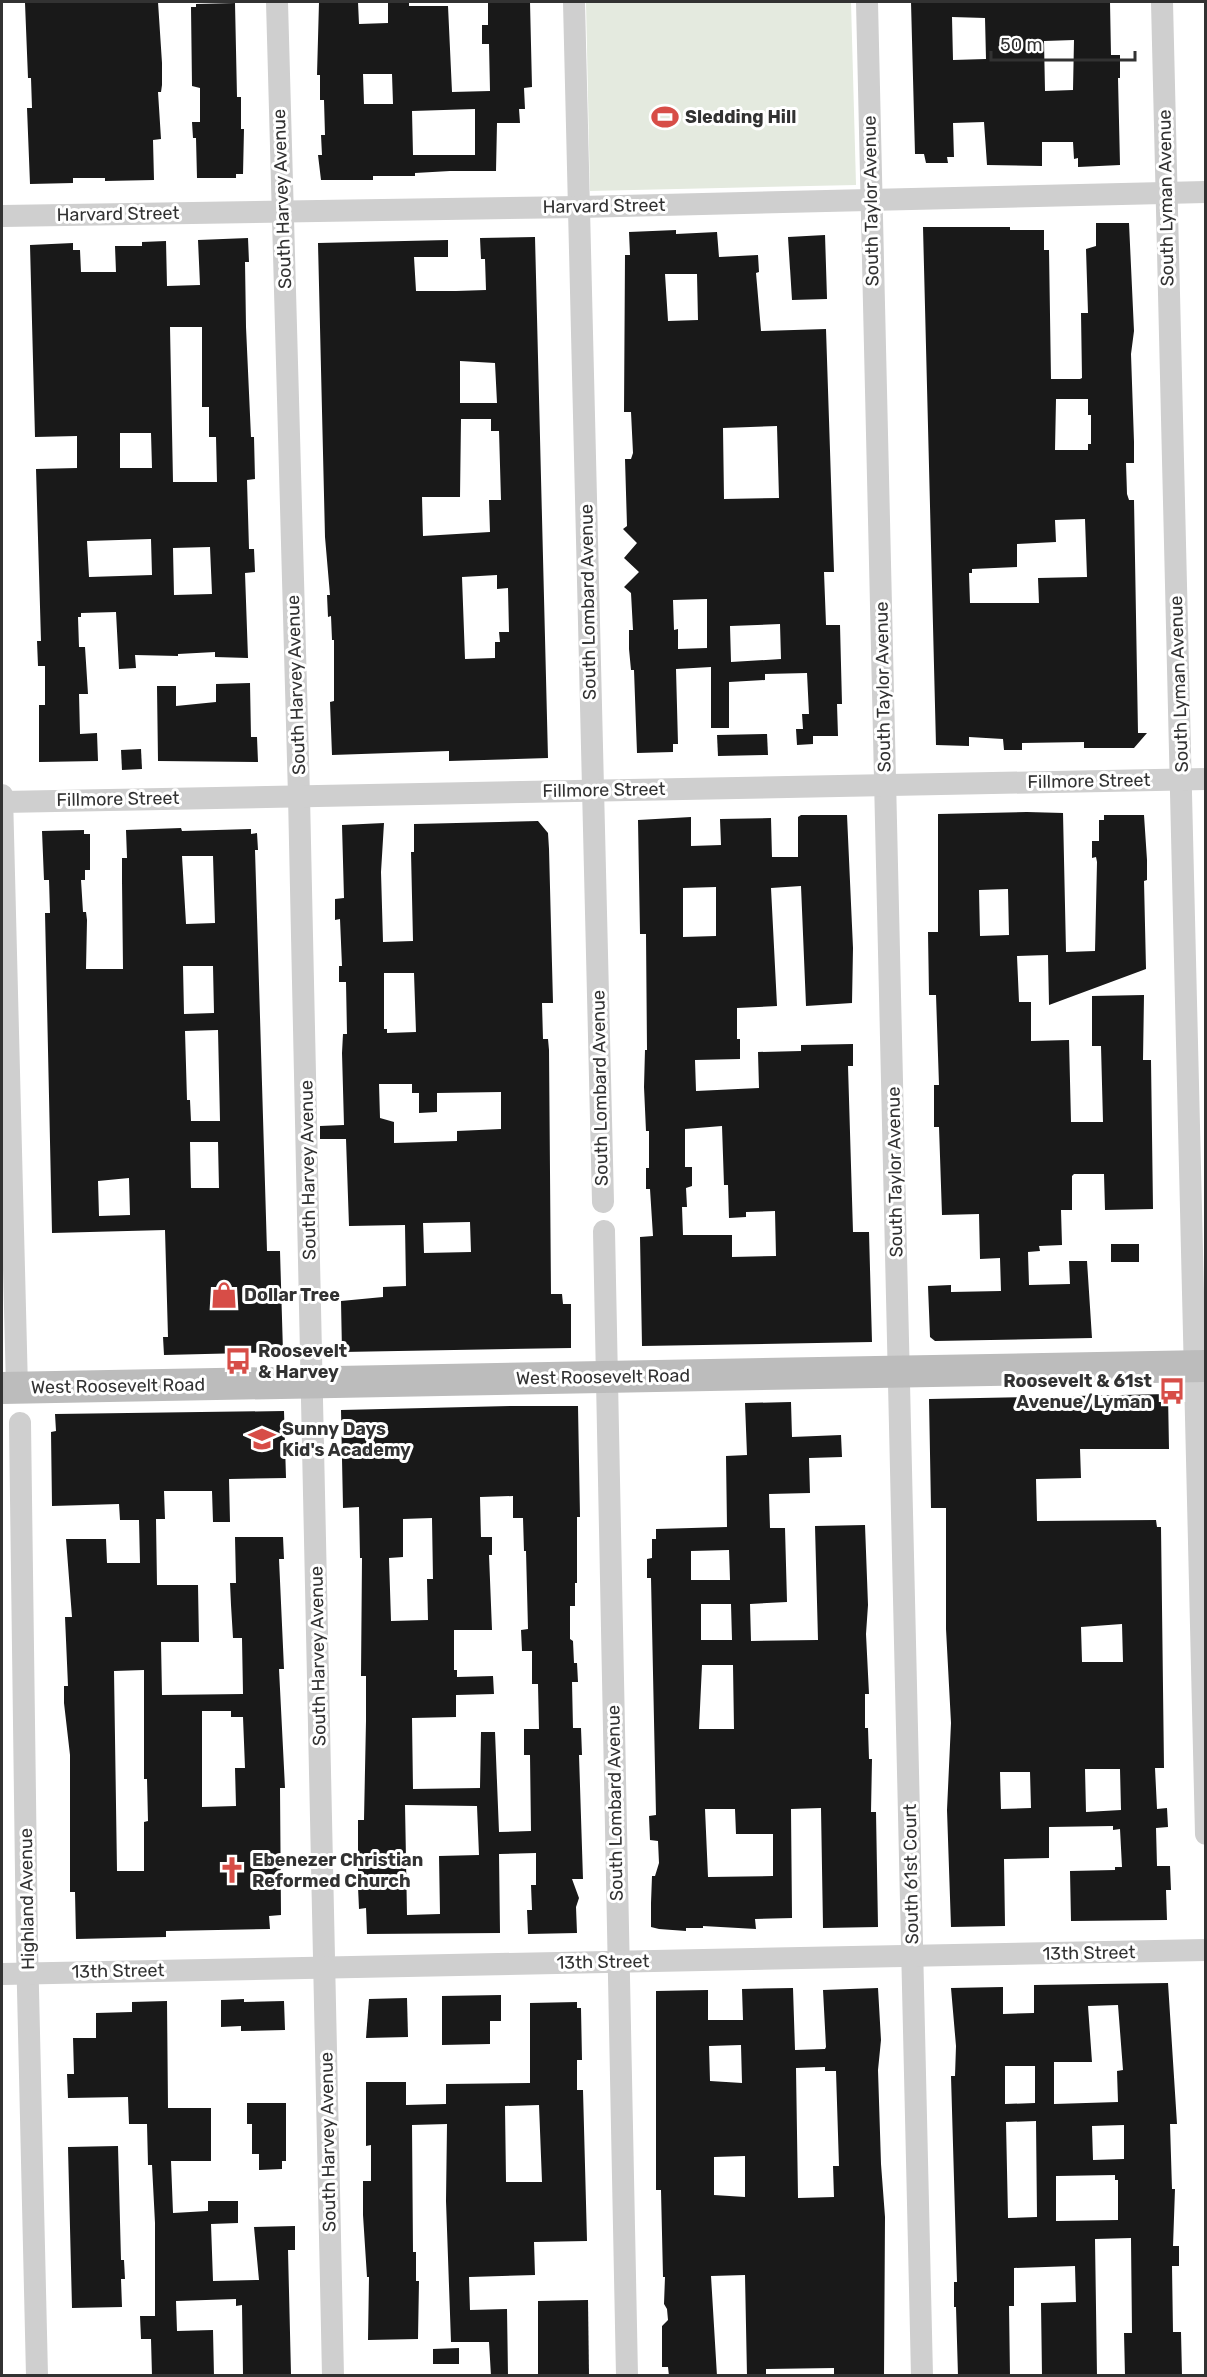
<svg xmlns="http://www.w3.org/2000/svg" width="1207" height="2377" font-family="Rubik,sans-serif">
  <rect width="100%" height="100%" fill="#fff"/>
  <path fill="#e4eadf" d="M586,2H851L856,185L590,191Z"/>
  <g fill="#191919" fill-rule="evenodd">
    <path d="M69,2H158L162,63V85L161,92H158L161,139L153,140L154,180L105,181V178H73V183L30,184L27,108H32L31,78H28L25,3Z"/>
    <path d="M319,2H358L359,24L388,23V2H409V6H448L452,92L490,91L489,44H482V25H488V2H530L532,87L524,88L525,109H519L520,123H497L496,171H450L415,173V176H373V180H321L318,155H322L321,135H325L324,100H320V75H317ZM363,74H392L393,104H364ZM475,109V155H413L412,111Z"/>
    <path d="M911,2H1110L1111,55H1120V78H1118L1120,165L1078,167V158L1074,159L1073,142H1042V166L987,165L984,122L953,123L954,157H947L948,163H926L924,154H915ZM952,17L985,18L986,59L953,60ZM1074,40L1073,90L1045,91L1044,41Z"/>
    <path d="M235,3L237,97H241V129H244L243,174H236V178H197L196,138H193L192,122H200V88L192,86L191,7H196V4Z"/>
    <path d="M1096,223H1129L1134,331L1131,354L1134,442V463H1126L1127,494L1129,500H1134L1138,733H1147L1134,748H1084V742L1022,743V750H1004L1003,739L969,737V746L936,745L923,227H1010V230H1044V250H1049L1051,379H1080L1082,378L1081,313H1088L1086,249L1096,246ZM1056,399H1088V415H1091V444H1088V450H1055ZM1085,519L1087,577L1038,578L1039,603H970L969,573H972V569L1017,567V544L1056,542L1055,520Z"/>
    <path d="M676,230V234L717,232L719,257L758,255L759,272L756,273L761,331L826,329L834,572H824L826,625H840L842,704H837L838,736H813V744L797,745L796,729H803L802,714H809L807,673L765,674V680L729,682V728H711V667L676,669L678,744H673V752L637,753L634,670H631L629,649V630H633L631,593L624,587L639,572L624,558L637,543L623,529L627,526L625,459H631L633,453L631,412H624L625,255H630L629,232ZM665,274H697L698,320L668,321ZM777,426L779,498L724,499L723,428ZM707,599V648L678,649V629L674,630L673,600ZM780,624L781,659L731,662L730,626Z"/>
    <path d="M825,235L827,299L792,300L788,237Z"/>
    <path d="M535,237L548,758L449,761V751L332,755L330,702L334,701V640H332L331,616L328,617L327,595H330L325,537L318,243L448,240V257H414L416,291H456L486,290L485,259H481L480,238ZM460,361L495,363L497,403H460ZM461,419H491V431H499L501,500H489L490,532L423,536L422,497H460ZM497,575V589L508,588L509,632H499L500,642H495V658L465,659L462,577Z"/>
    <path d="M248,238L249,262H245L246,327L251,437H254L255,479L247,480L249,549H254L255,572L245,573L248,658L215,657V652L178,654V656L135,655L136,668L119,669L116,612L81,613V617H78L79,647H85L88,694H79L80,734L97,733L98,761L39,762V705H45V666H38L37,641H41L36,469L77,468V436L35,437L30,245L73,243V250H80L81,272H116L115,246H142V242L166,241L167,286L200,285L198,240ZM170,327H202V407H209V437H216L217,482H173ZM120,433H151L152,468H120ZM151,539L152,575L89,577L87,541ZM210,547L212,594L174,595L173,548Z"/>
    <path d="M250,683L251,737H257L258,762L158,761L157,686H176V706L216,702V684Z"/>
    <path d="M767,734L768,755L718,756L717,735Z"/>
    <path d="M141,749L142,769L122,770L121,750Z"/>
    <path d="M1027,812L1063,813L1066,952L1095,951L1097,862L1096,857L1092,858V841H1099V820H1104V815H1144L1147,860V880L1144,881L1146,969L1049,1005L1048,955L1017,956L1019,1002H1031V1041L1069,1040L1071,1122H1103L1101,1046H1092V996L1144,995L1143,1060H1151L1153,1209L1105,1210L1104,1174H1074L1072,1176V1210H1061L1062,1245L1039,1246L1040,1251L1028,1252L1029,1285L1070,1284L1069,1261H1087L1092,1338L935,1341L930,1337L928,1286L951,1285V1292L1001,1291L1000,1258L980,1259L979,1214L942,1215L939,1127H934V1085H939L936,995H929L928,932H938V814ZM1008,889L1009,935L980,936L979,890Z"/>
    <path d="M801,815H847L853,948L852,1003L806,1006L801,886L771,888L777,1006L737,1008V1039H740V1059L695,1060L696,1091L759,1088L758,1052L801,1051V1045L853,1044V1066H848L853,1232H869L872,1342L642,1346L640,1237L653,1236L650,1189H646V1168H649V1131H646L644,1087L645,1050H647L646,934H640L638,820L691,817V846L721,845L720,819L771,818L772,857H798V817ZM716,887V936L683,937V888ZM722,1126L724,1185H728L729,1218L746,1217V1212L775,1211L776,1256L732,1257V1235H683L682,1207H687L686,1188L692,1186V1167H685V1129Z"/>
    <path d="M538,821L548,833L549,849L553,1003H542L543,1039H548L549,1050L551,1294H562L563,1304H571V1348L342,1352L341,1301L383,1297V1287L406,1286L405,1225L349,1226L346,1139H320V1126L344,1125L342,1053L343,1034H347L346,982H339V966H342L340,919L335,920V899L344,898L342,825L384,823L381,872L383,942L413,941L411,852H414V824ZM384,973H414L416,1032L387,1033V1029H384ZM379,1084H412V1093H419V1113L437,1112V1093L501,1092V1129L457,1131V1141L394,1143V1122L380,1118ZM470,1222L471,1252L424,1253L423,1223Z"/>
    <path d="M181,828L182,831L251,829V834L257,833L258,850H255L267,1251H280L283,1352L164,1355L163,1337H168L165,1230L52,1233L45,913H50L49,880H44L42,831L84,830V834H90V870H85V880H81L83,912H86L87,920L86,969H123L122,881V858H127L126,830ZM182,856H213L215,923L186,924ZM183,966H213L214,1013L184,1014ZM218,1030L220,1121H191L190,1100H187L185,1031ZM190,1142H218L219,1188H191ZM129,1178L130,1215L99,1216L98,1181Z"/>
    <rect x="1111" y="1244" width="28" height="18"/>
    <path d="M1168,1394L1169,1449H1080L1081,1478L1036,1479L1037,1521L1156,1520L1157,1527H1161L1164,1768H1155L1157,1809L1167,1808L1168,1827L1156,1828L1157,1866H1170L1171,1890H1166L1167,1920L1071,1921L1070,1871L1115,1870V1867H1122L1120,1829L1113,1830V1826L1049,1827V1858L1004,1859L1005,1926L951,1927L947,1810L951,1723L946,1629V1508H931L929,1399ZM1122,1624L1123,1662H1082L1081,1627ZM1085,1769H1120L1121,1810L1086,1812ZM1000,1772H1030L1031,1808L1001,1809Z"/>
    <path d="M791,1402L792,1437L841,1435L842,1457L809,1458L810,1493L769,1494L770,1528H785L787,1602L750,1604L751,1641L818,1640L815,1526L865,1525L868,1605L866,1634L869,1694H865V1728H868L869,1759H872L871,1812H876L878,1927L823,1928L821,1808L791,1809L792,1918L755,1919L756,1929L703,1926V1928H686V1931L659,1929L651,1927V1903L652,1876H655L659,1863L658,1841L650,1840L649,1816L656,1815L651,1578H647V1559L652,1558V1539H656V1529L727,1527L726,1456L747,1455L745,1403ZM729,1550L730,1580H691V1551ZM701,1604H731L732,1640H701ZM702,1665H733L734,1729H699ZM705,1809H735L736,1834H773V1876L708,1877Z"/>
    <path d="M511,1406H578L580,1517H577V1583H575V1606H570V1639L573,1641L574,1663H577L578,1682H572L573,1728H581L582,1755H579L583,1879H572L579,1898L576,1907L577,1933L528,1934L527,1910H532L531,1885H536V1853L499,1854L500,1933L367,1934L366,1908L359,1909L358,1887V1820H364L366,1721V1676H361L362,1558H360L359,1507L343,1508L341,1410ZM513,1496V1518H523L524,1551H526L528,1629L521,1630L522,1651H532V1684H538L539,1729H524V1755H530L531,1831L499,1832L495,1732H481L480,1788L413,1789L412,1718L456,1717V1695L494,1694L493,1676L457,1677V1670H454V1630H492L489,1555H492V1537H481L480,1497ZM432,1518L433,1579H427L428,1620L391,1621L389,1558L403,1557V1519ZM405,1805L477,1806L479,1855L439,1856L440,1914L407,1915Z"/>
    <path d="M284,1411L286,1478L229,1479L230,1522H213L212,1491H164L165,1519H156L157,1585H198L199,1642H161L162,1695L243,1694L242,1638H233L231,1605L230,1583H236L235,1537H283L284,1559H279L284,1669H279L285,1788H280L281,1915L269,1916L270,1929L166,1931V1937L76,1939L75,1892H70V1755L64,1703V1686H68L65,1617H72L66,1539H106L107,1563H140L139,1520H120L119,1504L52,1506L51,1432L56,1431L55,1414ZM144,1670V1779H147L148,1821L144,1822V1871H117L114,1671ZM202,1711H231V1717H243L245,1768H235L236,1806L202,1807Z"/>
    <path d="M1168,1983L1177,2124H1170L1172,2189H1175L1173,2246H1179V2266H1172L1173,2332H1181L1182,2376H1125L1124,2333H1132L1131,2238L1095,2239L1097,2376H1042L1041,2303L1076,2302L1075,2266L1014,2268V2306H1009L1010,2376H958L956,2307H954V2282H957L951,2076H955L956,2046L951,1988L1003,1987V2014L1034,2013V1985ZM1118,2005L1123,2070L1117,2071L1118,2102L1054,2104V2062H1092L1088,2006ZM1005,2066H1035V2103L1005,2104ZM1036,2121L1037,2217L1008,2218L1006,2122ZM1124,2125V2159L1093,2160L1092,2126ZM1115,2175V2180H1118V2220L1056,2221V2176Z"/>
    <path d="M793,1988L795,2050L825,2049L826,2047L823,1990L878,1988L881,2040L878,2070L881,2164L885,2217L884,2376H834V2368L766,2369V2376H747L745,2275L711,2276L717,2376H669L668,2367H662V2326L668,2320L667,2309L664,2304L665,2277H663L661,2190H656V1991L708,1990V2020H743L742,1989ZM741,2045L742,2083L710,2081L709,2046ZM825,2067V2071H836L839,2166H833L834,2197L798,2198L796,2068ZM745,2156V2197L714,2195V2157Z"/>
    <path d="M501,1995V2021H490V2044L442,2045V1996Z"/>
    <path d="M407,1998L408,2037L366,2038L369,1999Z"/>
    <path d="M244,1999V2002L284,2001L285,2030L241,2031V2026L221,2027V2000Z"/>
    <path d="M167,2001L168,2108H211V2161H171L173,2213L208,2211V2201H238V2223L211,2224L213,2281L259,2280L254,2227L295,2226V2250H288L291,2374L243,2375L242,2305L236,2306V2299L176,2301L177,2331L213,2330L214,2376H152L151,2339H141L140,2316H155V2223L152,2165H148L147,2124H129L128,2097L68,2098L67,2074H74L73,2038H96V2013L132,2012V2002Z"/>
    <path d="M577,2002V2008H581L582,2060H577V2090H583L587,2241L534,2242L535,2275L469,2277L470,2310L507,2309L508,2376H491L489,2342H451L446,2201L447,2124L412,2125L413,2252H416V2281H419L418,2339L368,2340L369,2277H367L363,2215V2181H371V2145L366,2146V2082H406V2105L446,2104V2084L530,2083V2003ZM539,2105L542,2182H506L505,2106Z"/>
    <path d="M247,2103H286V2161H282V2169L259,2170V2154H252V2124H247Z"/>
    <path d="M118,2146L121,2260H124L125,2279H121L122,2307L72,2308L68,2147Z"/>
    <path d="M588,2300L589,2376H538V2301Z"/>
    <path d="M459,2348V2364H433V2349Z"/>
  </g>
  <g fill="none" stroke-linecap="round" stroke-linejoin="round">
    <g stroke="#cfcfcf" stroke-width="22">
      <path d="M277,2L299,796L333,2376"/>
      <path d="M574,2L603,1202"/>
      <path d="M867,2L922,2376"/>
      <path d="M1162,2L1206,1834"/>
      <path d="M2,216L579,207L1206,192"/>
      <path d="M2,795L17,1388"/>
      <path d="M2,802L1206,779"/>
      <path d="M604,1231L627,2376"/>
      <path d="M20,1423L27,1947L37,2376"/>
      <path d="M2,1974L1206,1950"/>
    </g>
    <path stroke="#bcbcbc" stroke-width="32" d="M2,1388L1206,1366"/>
  </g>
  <defs>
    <symbol id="stadium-bare" viewBox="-9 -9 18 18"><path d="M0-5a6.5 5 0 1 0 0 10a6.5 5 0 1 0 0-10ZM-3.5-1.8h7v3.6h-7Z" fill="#d74d47" stroke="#fff" stroke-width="2.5" paint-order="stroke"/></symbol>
    <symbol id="shop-bare" viewBox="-9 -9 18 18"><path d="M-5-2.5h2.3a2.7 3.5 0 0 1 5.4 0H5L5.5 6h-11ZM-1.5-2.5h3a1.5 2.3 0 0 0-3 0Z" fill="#d74d47" stroke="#fff" stroke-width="2.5" paint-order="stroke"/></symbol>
    <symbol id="bus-bare" viewBox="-9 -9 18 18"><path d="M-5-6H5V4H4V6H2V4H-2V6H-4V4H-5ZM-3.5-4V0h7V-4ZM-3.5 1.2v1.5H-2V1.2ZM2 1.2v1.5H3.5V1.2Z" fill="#d74d47" stroke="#fff" stroke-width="2.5" paint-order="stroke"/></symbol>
    <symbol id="school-bare" viewBox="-9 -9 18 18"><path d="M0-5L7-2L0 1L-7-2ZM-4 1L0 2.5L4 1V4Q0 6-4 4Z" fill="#d74d47" stroke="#fff" stroke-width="2.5" paint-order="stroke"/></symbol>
    <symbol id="church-bare" viewBox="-9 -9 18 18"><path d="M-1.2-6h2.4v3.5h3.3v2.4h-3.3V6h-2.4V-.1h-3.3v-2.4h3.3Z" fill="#d74d47" stroke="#fff" stroke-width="2.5" paint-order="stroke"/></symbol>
  </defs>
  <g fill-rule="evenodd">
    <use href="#stadium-bare" x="646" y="98" width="38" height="38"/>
    <use href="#shop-bare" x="205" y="1276" width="38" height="38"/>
    <use href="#bus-bare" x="219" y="1342" width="38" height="38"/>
    <use href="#bus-bare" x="1153" y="1372" width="38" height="38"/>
    <use href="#school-bare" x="243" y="1420" width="38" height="38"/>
    <use href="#church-bare" x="213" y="1851" width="38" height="38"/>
  </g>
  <g text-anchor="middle" stroke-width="6" stroke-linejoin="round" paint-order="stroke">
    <g font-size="18" font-weight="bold" fill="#323232" stroke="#fff" text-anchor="start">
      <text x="685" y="123">Sledding Hill</text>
      <text x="244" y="1301">Dollar Tree</text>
      <text x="258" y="1357">Roosevelt<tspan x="258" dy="21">&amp; Harvey</tspan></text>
      <text x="1152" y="1387" text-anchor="end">Roosevelt &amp; 61st<tspan x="1152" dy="21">Avenue/Lyman</tspan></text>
      <text x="282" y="1435">Sunny Days<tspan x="282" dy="21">Kid's Academy</tspan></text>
      <text x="252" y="1866">Ebenezer Christian<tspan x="252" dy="21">Reformed Church</tspan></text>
    </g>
    <g font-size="18" fill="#323232" stroke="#fff">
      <text transform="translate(1166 198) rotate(-91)" y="6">South Lyman Avenue</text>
      <text transform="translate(282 199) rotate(-92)" y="6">South Harvey Avenue</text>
      <text transform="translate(871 201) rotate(-91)" y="6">South Taylor Avenue</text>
      <text transform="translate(604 206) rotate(-1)" y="6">Harvard Street</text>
      <text transform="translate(118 214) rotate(-1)" y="6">Harvard Street</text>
      <text transform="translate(588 602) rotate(-91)" y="6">South Lombard Avenue</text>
      <text transform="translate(1179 684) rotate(-92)" y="6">South Lyman Avenue</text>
      <text transform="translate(296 685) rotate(-92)" y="6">South Harvey Avenue</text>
      <text transform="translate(883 687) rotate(-91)" y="6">South Taylor Avenue</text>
      <text transform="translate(1089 781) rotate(-1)" y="6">Fillmore Street</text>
      <text transform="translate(604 790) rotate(-1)" y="6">Fillmore Street</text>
      <text transform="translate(118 799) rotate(-1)" y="6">Fillmore Street</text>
      <text transform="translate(600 1088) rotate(-91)" y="6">South Lombard Avenue</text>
      <text transform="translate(308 1170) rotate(-91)" y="6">South Harvey Avenue</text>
      <text transform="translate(895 1172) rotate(-91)" y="6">South Taylor Avenue</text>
      <text transform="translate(603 1377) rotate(-1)" y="6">West Roosevelt Road</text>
      <text transform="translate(118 1386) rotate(-1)" y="6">West Roosevelt Road</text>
      <text transform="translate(318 1656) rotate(-91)" y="6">South Harvey Avenue</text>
      <text transform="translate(615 1803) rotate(-91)" y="6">South Lombard Avenue</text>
      <text transform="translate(911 1874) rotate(-91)" y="6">South 61st Court</text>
      <text transform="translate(27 1899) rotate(-91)" y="6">Highland Avenue</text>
      <text transform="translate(1089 1953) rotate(-1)" y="6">13th Street</text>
      <text transform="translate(603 1962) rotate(-1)" y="6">13th Street</text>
      <text transform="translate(118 1971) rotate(-1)" y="6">13th Street</text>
      <text transform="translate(328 2142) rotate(-91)" y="6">South Harvey Avenue</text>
    </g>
  </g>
  <rect width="1207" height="2377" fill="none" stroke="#323232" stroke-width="6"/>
  <path d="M991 51v9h144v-9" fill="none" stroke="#323232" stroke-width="3"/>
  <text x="1000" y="51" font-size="18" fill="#323232" stroke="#ffffff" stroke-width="4.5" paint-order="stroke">50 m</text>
</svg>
